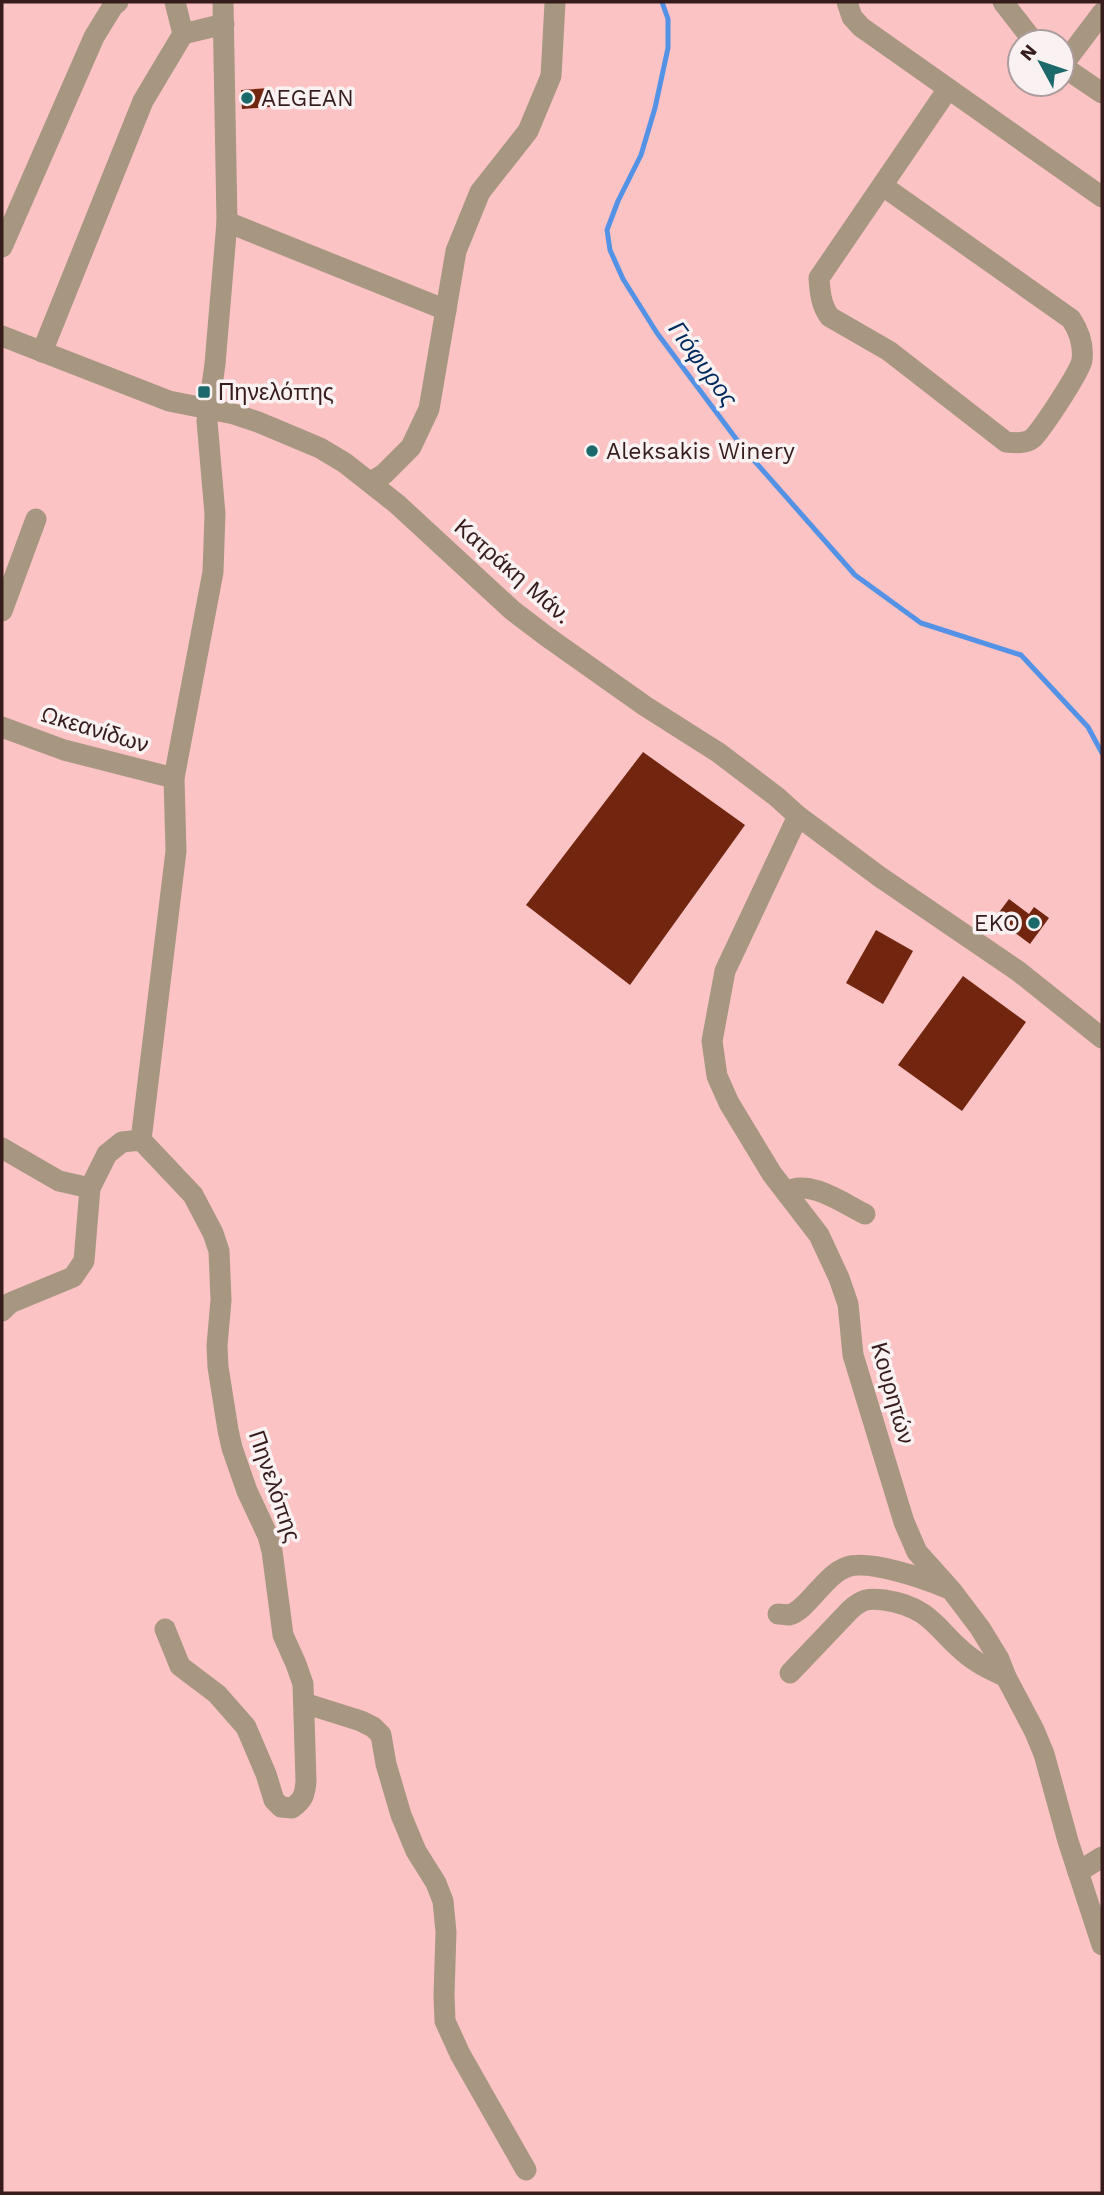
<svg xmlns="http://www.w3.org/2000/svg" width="1104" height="2195" font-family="'Work Sans',sans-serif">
  <rect width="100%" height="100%" fill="#fcc3c4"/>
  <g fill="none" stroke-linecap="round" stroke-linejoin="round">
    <path stroke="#5492e6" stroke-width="5" d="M662,2L668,19V48L655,108L641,155L618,201L607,230L610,250L623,279L657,333L743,448L855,575L921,623L1021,655L1088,727L1102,753"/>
  </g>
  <g fill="#72260f">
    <path d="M270,88L271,107L242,109L241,90Z"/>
    <path d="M643,752L745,825L630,985L526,905Z"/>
    <path d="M1009,899L1029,914L1034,907L1049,918L1030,944L1014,932L1016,929L997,915Z"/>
    <path d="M876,930L913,951L883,1004L846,983Z"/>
    <path d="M963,976L1026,1022L962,1111L898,1065Z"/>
  </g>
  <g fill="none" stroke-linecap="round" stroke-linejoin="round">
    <g stroke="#a79781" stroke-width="21">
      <path d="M175,2L183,34"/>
      <path d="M847,2L852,17L861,27L1102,197"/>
      <path d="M1003,2L1034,42"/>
      <path d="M1062,66L1102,13"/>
      <path d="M1062,66L1102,93"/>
      <path d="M883,186L1071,319C1079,331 1084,344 1082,360C1080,372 1042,429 1033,438C1026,444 1015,443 1006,442L889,351L830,317C821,306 820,292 819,278L948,89"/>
      <path d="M227,222L446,310"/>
      <path d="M2,247L94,37L113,6L118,2"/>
      <path d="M2,336L169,401L234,414L258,422L320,448L345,463L397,504L512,610L546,636L645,706L719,753L777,797L798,816L880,877L1018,971L1102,1038"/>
      <path d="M42,352L143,101L183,34L224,24"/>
      <path d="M371,482L384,474L411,447L429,409L456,251L480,192L528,131L551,76L555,3"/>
      <path d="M2,611L36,519"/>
      <path d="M2,727L64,750L174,778"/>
      <path d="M798,816L725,971L712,1041L717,1076L729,1103L772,1174L819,1235L839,1278L848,1304L853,1355L904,1522L917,1552L952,1591L980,1628L999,1659L1006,1677L1034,1730L1044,1754L1068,1841L1102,1945"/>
      <path d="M141,1140L176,851L174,778L213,572L215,514L207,421L215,364L227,222L223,2"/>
      <path d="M2,1148L59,1181L90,1188"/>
      <path d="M786,1192C809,1178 844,1204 865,1214"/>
      <path d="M2,1311L10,1303L73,1277L84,1261L90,1188L107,1154L122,1142L141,1140L193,1195L213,1233L219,1251L221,1300L217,1346L218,1367L228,1430L232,1448L247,1491L268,1536L272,1551L283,1635L296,1664L303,1684L306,1781C305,1795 303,1800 292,1808L281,1807L274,1800L266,1774L246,1727L217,1694L180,1666L165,1629"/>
      <path d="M778,1614C781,1614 785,1615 789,1615C807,1611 825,1574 847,1567C869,1559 925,1579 947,1588"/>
      <path d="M790,1673L850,1610C862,1599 868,1598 884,1600C938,1608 938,1637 977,1662C986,1668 996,1672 1006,1677"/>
      <path d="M304,1703L361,1721L373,1727L381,1735L386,1764L401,1815L416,1851L436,1883L443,1901L446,1932L444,1995L445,2021L460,2054L526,2170"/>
      <path d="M1078,1872L1102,1857"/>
    </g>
  </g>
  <g fill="#1c696b" stroke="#faf2f2" stroke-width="2.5">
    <circle cx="247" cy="98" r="7"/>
    <rect x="197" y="385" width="14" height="14" rx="3.5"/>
    <circle cx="592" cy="451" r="7"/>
    <circle cx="1034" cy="923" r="7"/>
  </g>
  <g text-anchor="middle" stroke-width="7" stroke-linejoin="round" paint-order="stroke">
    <g font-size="23" fill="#361c1d" stroke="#faf2f2" text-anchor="start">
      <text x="261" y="106">AEGEAN</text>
      <text x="218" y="400">Πηνελόπης</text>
      <text x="606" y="459">Aleksakis Winery</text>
      <text x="1020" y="931" text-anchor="end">EKO</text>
    </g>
    <g font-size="23" fill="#361c1d" stroke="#faf2f2">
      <text transform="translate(513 571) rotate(41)" y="8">Κατράκη Μάν.</text>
      <text transform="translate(95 729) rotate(17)" y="8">Ωκεανίδων</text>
      <text transform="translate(893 1393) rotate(74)" y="8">Κουρητών</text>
      <text transform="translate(275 1486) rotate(71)" y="8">Πηνελόπης</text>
    </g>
    <g font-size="24" font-style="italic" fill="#002a5e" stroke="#faf2f2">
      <text transform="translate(703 364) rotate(54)" y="8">Γιόφυρος</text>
    </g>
  </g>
  <rect width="1104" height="2195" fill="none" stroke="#361c1d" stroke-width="7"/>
  <g transform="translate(1041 63) rotate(310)"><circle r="33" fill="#faf2f2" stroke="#ac9c9d" stroke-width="2"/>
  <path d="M0-5L12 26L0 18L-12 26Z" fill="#1c696b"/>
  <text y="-10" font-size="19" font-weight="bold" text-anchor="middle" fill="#361c1d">N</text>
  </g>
</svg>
